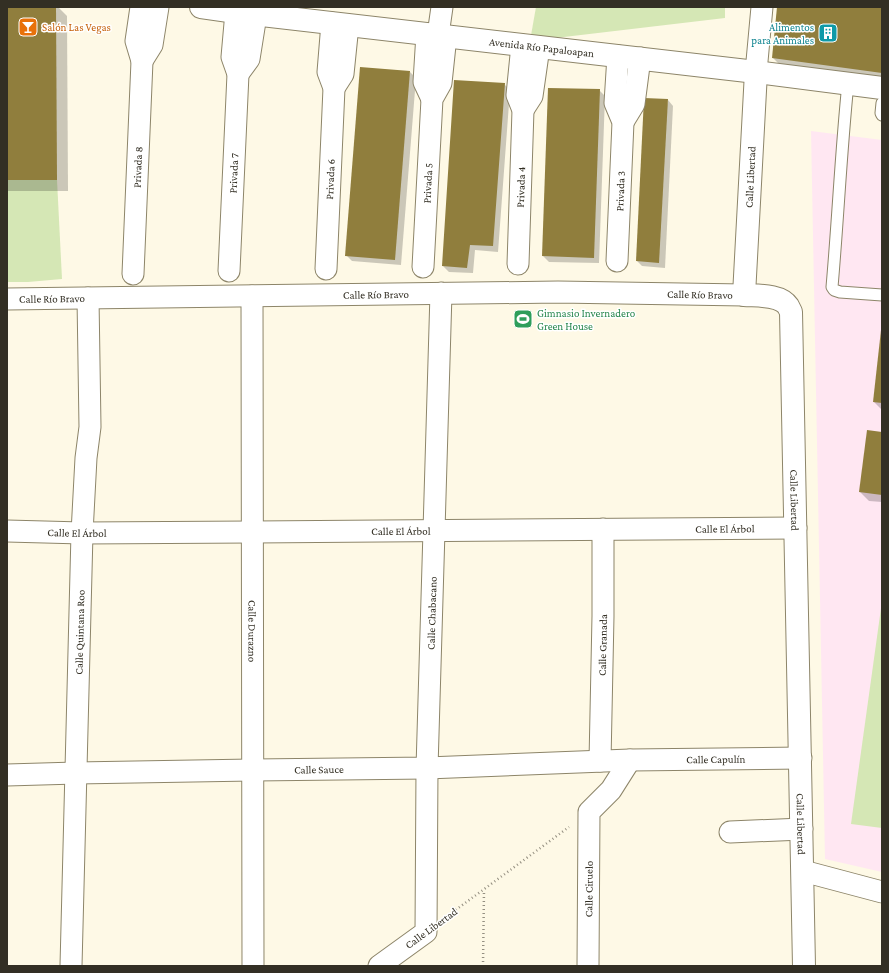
<svg xmlns="http://www.w3.org/2000/svg" width="889" height="973" font-family="'Crimson Pro',serif">
  <rect width="100%" height="100%" fill="#fef9e6"/>
  <path fill="#ffe7f2" d="M811,131L882,140V872L825,859Z"/>
  <g fill="#d5e7b5">
    <path d="M536,7H725V18L530,41Z"/>
    <path d="M7,180H57L62,279L28,282H7Z"/>
    <path d="M882,601V828L851,824Z"/>
  </g>
  <g fill="#0003">
    <path d="M7,7H58L67,16L68,191H7Z"/>
    <path d="M778,7H882V82L784,69L773,58Z"/>
    <path d="M410,72L416,78L401,265L352,261L346,255Z"/>
    <path d="M504,84L510,90L498,252L475,250L473,273L449,272L443,266Z"/>
    <path d="M599,90L605,96L599,263L549,262L543,256Z"/>
    <path d="M668,100L673,106L665,268L642,266L637,261Z"/>
    <path d="M882,330V410L874,402Z"/>
    <path d="M882,433V502L869,501L860,492Z"/>
  </g>
  <g fill="#907e3d">
    <path d="M7,7H56L57,180H7Z"/>
    <path d="M777,7H882V73L772,58Z"/>
    <path d="M360,67L410,71L395,260L345,256Z"/>
    <path d="M454,80L505,83L493,246L470,245L467,268L442,266Z"/>
    <path d="M548,88L600,89L594,258L542,256Z"/>
    <path d="M644,98L668,99L659,263L636,261Z"/>
    <path d="M881,330H882V403L873,402Z"/>
    <path d="M867,430L882,432V495L859,492Z"/>
  </g>
  <g fill="none" stroke-linecap="round" stroke-linejoin="round">
    <defs>
      <g id="service">
        <path d="M848,83C841,151 838,219 832,287L834,290L840,292L882,295"/>
        <path d="M882,103L881,113L882,115"/>
      </g>
      <g id="minor">
        <path d="M427,34L424,82L432,99"/>
        <path d="M438,35L442,7"/>
        <path d="M142,61L152,45L158,7"/>
        <path d="M756,72L762,7"/>
        <path d="M238,74L249,59L256,15"/>
        <path d="M334,88L343,74L348,25"/>
        <path d="M523,110L532,96L539,47"/>
        <path d="M623,122L634,104L640,58"/>
        <path id="s1" d="M617,261L623,122L615,103L618,56"/>
        <path id="s2" d="M518,264L523,110L517,95L522,45"/>
        <path id="s3" d="M423,267L432,99L441,83L446,36"/>
        <path id="s4" d="M326,269L334,88L328,72L332,23"/>
        <path id="s5" d="M229,271L238,74L232,57L236,12"/>
        <path id="s6" d="M133,274L142,61L136,41L141,7"/>
        <path id="s7" d="M252,296L253,966"/>
        <path id="s8" d="M7,299L558,292L744,295"/>
        <path id="s9" d="M7,531L82,533L252,532L796,528"/>
        <path id="s10" d="M600,761L603,616V529"/>
        <path id="s11" d="M7,775L76,773L252,770L427,768L630,760L801,758"/>
        <path d="M730,832L802,829"/>
        <path d="M803,871L882,892"/>
        <path id="s12" d="M71,966L82,533L86,458L90,427L88,298"/>
        <path id="s13" d="M379,966L426,932L427,768L441,293"/>
        <path id="s14" d="M588,966L589,812L611,790L630,760"/>
      </g>
      <g id="secondary">
        <path id="s15" d="M201,7L236,12L756,72L882,88"/>
        <path id="s16" d="M756,72L744,295C757,296 780,294 788,306C789,308 790,310 791,312L804,966"/>
      </g>
    </defs>
    <use href="#service" stroke="#8d8569" stroke-width="13"/>
    <use href="#minor" stroke="#8d8569" stroke-width="23"/>
    <use href="#secondary" stroke="#8d8569" stroke-width="24"/>
    <g stroke="#948f81" stroke-width="2.5" stroke-dasharray="1 3" stroke-linecap="butt">
      <path d="M446,917L569,827"/>
      <path d="M483,966L484,890"/>
    </g>
    <use href="#service" stroke="#fff" stroke-width="11"/>
    <use href="#minor" stroke="#fff" stroke-width="21"/>
    <use href="#secondary" stroke="#fff" stroke-width="22"/>
  </g>
  <defs>
    <symbol id="bar-square" viewBox="-11 -11 22 22"><rect x="-9" y="-9" width="18" height="18" rx="4" fill="#e8710a" stroke="#fff"/><path d="M-6-5H6L.8 .8V4.5H3.5V6h-7V4.5H-.8V.8Z" fill="#fff"/></symbol>
    <symbol id="building-square" viewBox="-11 -11 22 22"><rect x="-9" y="-9" width="18" height="18" rx="4" fill="#0f9aa8" stroke="#fff"/><path d="M-4-6H4V6H1V3H-1V6H-4ZM-2.5-4.3h1.7v1.8h-1.7ZM.8-4.3h1.7v1.8H.8ZM-2.5-1h1.7V.8h-1.7ZM.8-1h1.7V.8H.8Z" fill="#fff"/></symbol>
    <symbol id="stadium-square" viewBox="-11 -11 22 22"><rect x="-9" y="-9" width="18" height="18" rx="4" fill="#2e9e5b" stroke="#fff"/><path d="M0-5a6.5 5 0 1 0 0 10a6.5 5 0 1 0 0-10ZM-3.5-1.8h7v3.6h-7Z" fill="#fff"/></symbol>
  </defs>
  <g fill-rule="evenodd">
    <use href="#bar-square" x="17" y="16" width="22" height="22"/>
    <use href="#building-square" x="817" y="22" width="22" height="22"/>
    <use href="#stadium-square" x="512" y="308" width="22" height="22"/>
  </g>
  <g text-anchor="middle" stroke-width="3" stroke-linejoin="round" paint-order="stroke">
    <g font-size="11" fill="#c56008" stroke="#fff" text-anchor="start">
      <text x="42" y="31">Salón Las Vegas</text>
    </g>
    <g font-size="11" fill="#0d838f" stroke="#fff" text-anchor="end">
      <text x="814" y="31">Alimentos<tspan x="814" dy="13">para Animales</tspan></text>
    </g>
    <g font-size="11" fill="#332f24" stroke="#fff">
      <text dy="4" stroke="none"><textPath href="#s15" startOffset="343">Avenida Río Papaloapan</textPath></text>
      <text dy="4" stroke="none"><textPath href="#s6" startOffset="107">Privada 8</textPath></text>
      <text dy="4" stroke="none"><textPath href="#s5" startOffset="98">Privada 7</textPath></text>
      <text transform="translate(750 177) rotate(-87)" y="4">Calle Libertad</text>
      <text dy="4" stroke="none"><textPath href="#s4" startOffset="90">Privada 6</textPath></text>
      <text dy="4" stroke="none"><textPath href="#s3" startOffset="84">Privada 5</textPath></text>
      <text dy="4" stroke="none"><textPath href="#s2" startOffset="77">Privada 4</textPath></text>
      <text dy="4" stroke="none"><textPath href="#s1" startOffset="70">Privada 3</textPath></text>
      <text dy="4" stroke="none"><textPath href="#s8" startOffset="369">Calle Río Bravo</textPath></text>
      <text dy="4" stroke="none"><textPath href="#s8" startOffset="693">Calle Río Bravo</textPath></text>
      <text dy="4" stroke="none"><textPath href="#s8" startOffset="45">Calle Río Bravo</textPath></text>
      <text dy="4" stroke="none"><textPath href="#s16" startOffset="465">Calle Libertad</textPath></text>
      <text dy="4" stroke="none"><textPath href="#s9" startOffset="718">Calle El Árbol</textPath></text>
      <text dy="4" stroke="none"><textPath href="#s9" startOffset="394">Calle El Árbol</textPath></text>
      <text dy="4" stroke="none"><textPath href="#s9" startOffset="70">Calle El Árbol</textPath></text>
      <text dy="4" stroke="none"><textPath href="#s13" startOffset="377">Calle Chabacano</textPath></text>
      <text dy="4" stroke="none"><textPath href="#s7" startOffset="335">Calle Durazno</textPath></text>
      <text dy="4" stroke="none"><textPath href="#s12" startOffset="334">Calle Quintana Roo</textPath></text>
      <text dy="4" stroke="none"><textPath href="#s10" startOffset="116">Calle Granada</textPath></text>
      <text dy="4" stroke="none"><textPath href="#s11" startOffset="709">Calle Capulín</textPath></text>
      <text dy="4" stroke="none"><textPath href="#s11" startOffset="312">Calle Sauce</textPath></text>
      <text dy="4" stroke="none"><textPath href="#s16" startOffset="789">Calle Libertad</textPath></text>
      <text dy="4" stroke="none"><textPath href="#s14" startOffset="77">Calle Ciruelo</textPath></text>
      <text transform="translate(431 928) rotate(-36)" y="4">Calle Libertad</text>
    </g>
    <g font-size="11" fill="#27864d" stroke="#fff" text-anchor="start">
      <text x="537" y="317">Gimnasio Invernadero<tspan x="537" dy="13">Green House</tspan></text>
    </g>
  </g>
  <rect width="889" height="973" fill="none" stroke="#332f24" stroke-width="16"/>
</svg>
